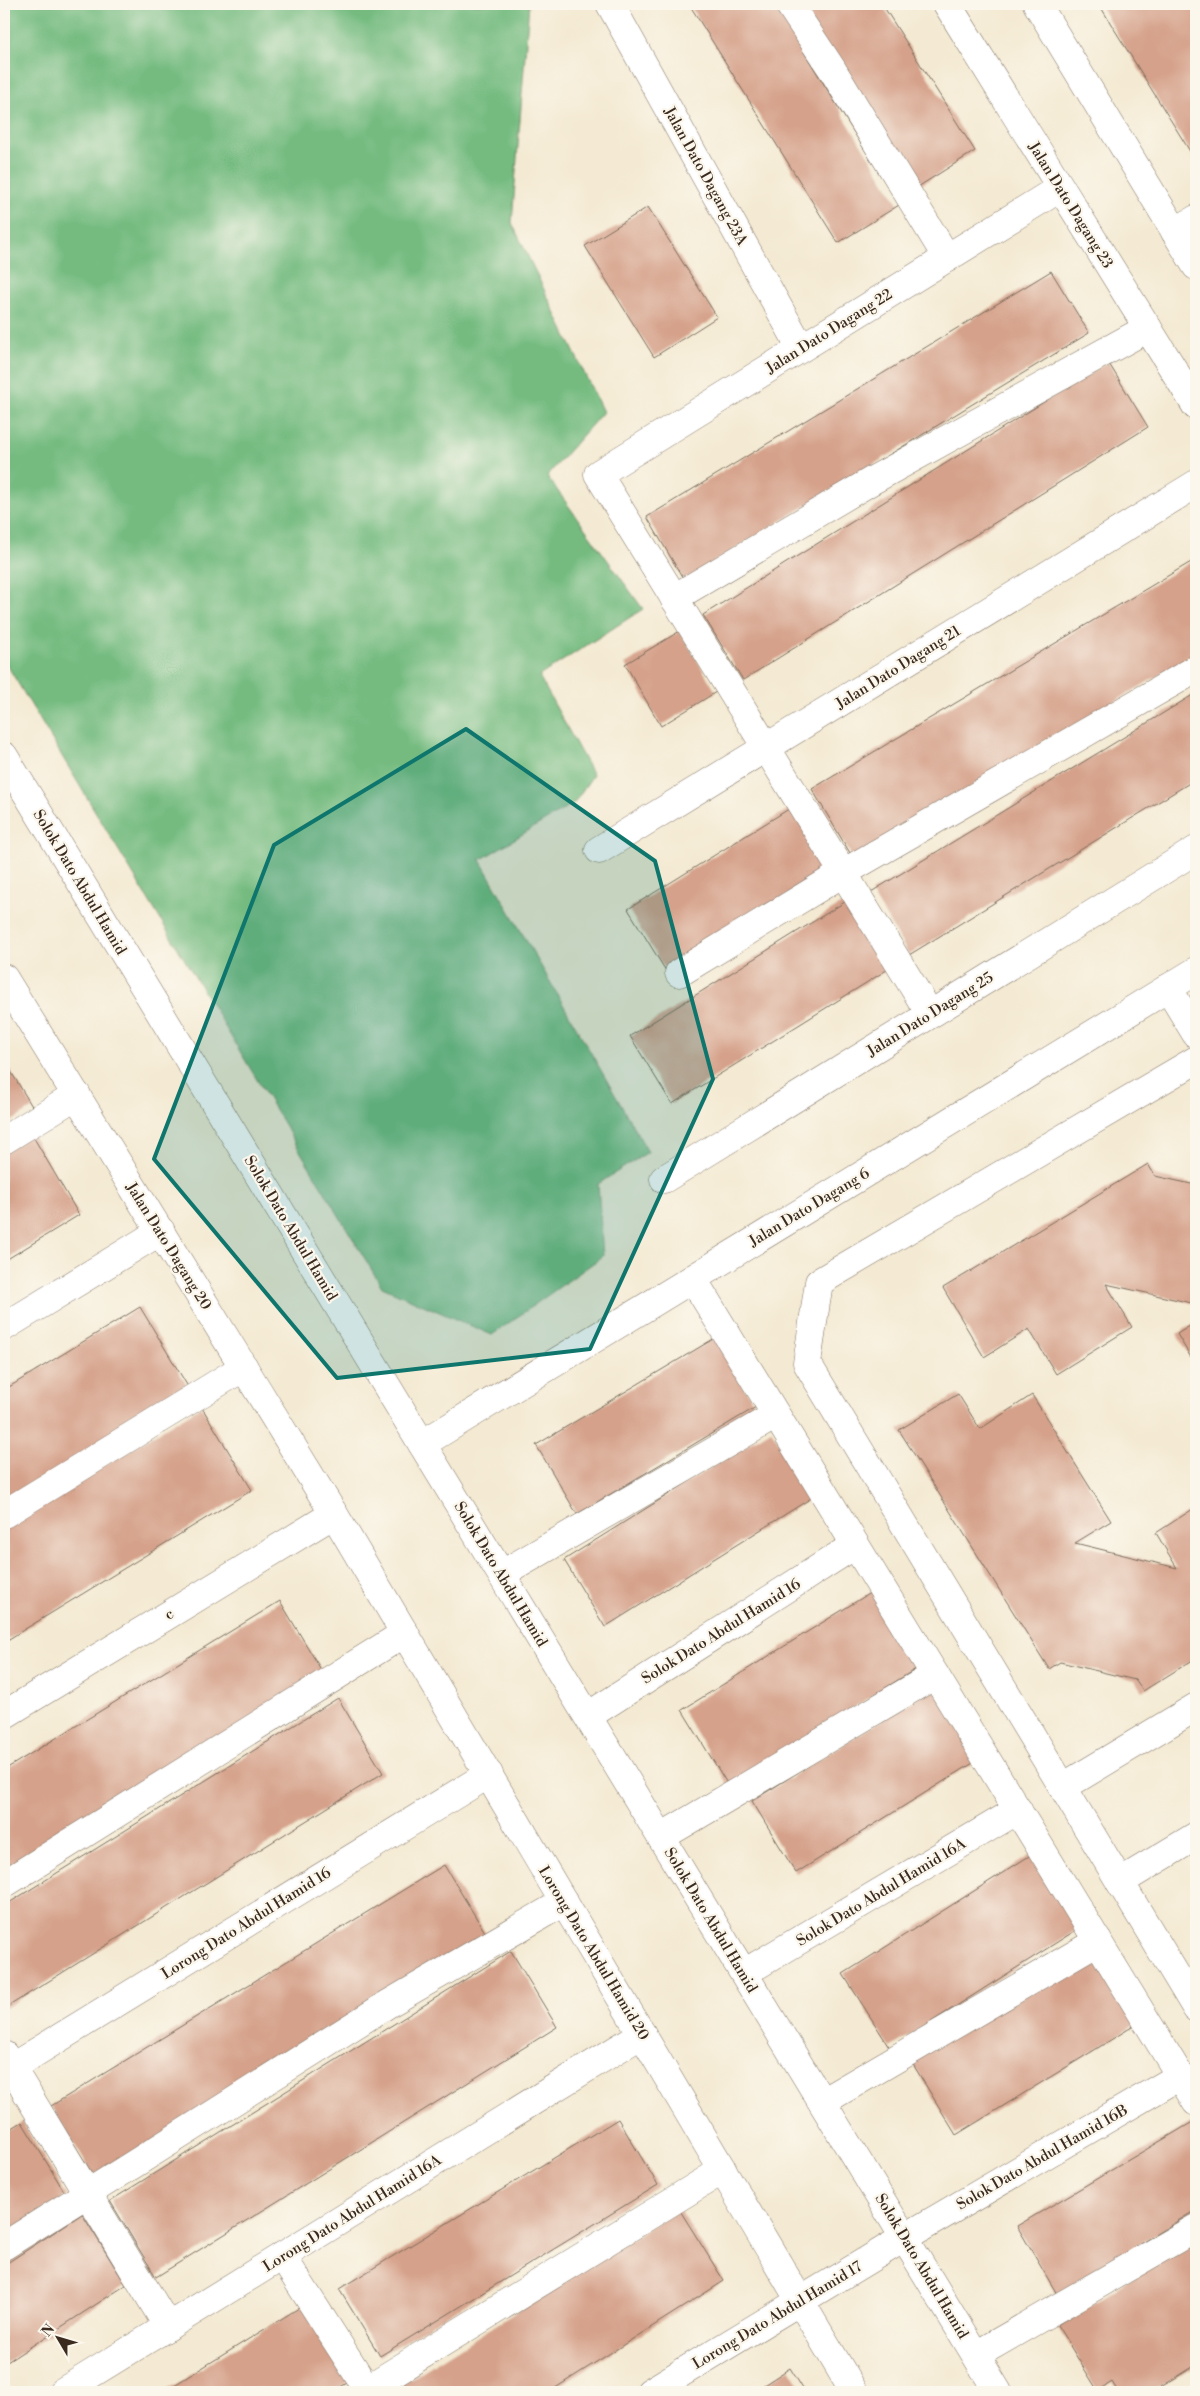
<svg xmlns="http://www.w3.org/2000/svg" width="1200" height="2396" font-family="'Libre Bodoni',serif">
  <rect width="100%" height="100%" fill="#fbf7ec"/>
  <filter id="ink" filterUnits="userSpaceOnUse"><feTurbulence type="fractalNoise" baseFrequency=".02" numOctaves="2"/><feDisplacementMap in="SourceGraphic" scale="10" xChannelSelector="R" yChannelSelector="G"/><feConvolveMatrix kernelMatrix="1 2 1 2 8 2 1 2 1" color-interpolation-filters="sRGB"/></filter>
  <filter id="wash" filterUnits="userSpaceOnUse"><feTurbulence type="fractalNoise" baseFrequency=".0096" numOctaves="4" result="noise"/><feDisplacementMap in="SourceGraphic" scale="20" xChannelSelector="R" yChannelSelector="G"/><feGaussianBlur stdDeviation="1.12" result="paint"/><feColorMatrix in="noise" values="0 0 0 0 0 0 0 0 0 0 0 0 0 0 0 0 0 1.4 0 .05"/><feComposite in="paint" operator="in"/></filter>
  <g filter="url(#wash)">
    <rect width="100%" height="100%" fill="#f4ead3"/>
    <path fill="#74bb80" stroke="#58724f" d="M4,4H529L512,223L603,412L547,476L643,609L539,676L593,775L574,803L480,860L648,1152L598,1184L603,1256L492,1335L382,1287L4,660Z"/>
    <g id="blocks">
      <g fill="#d5a18a">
        <path d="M689,4H774L899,205L838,243Z"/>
        <path d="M796,4H882L975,151L913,190Z"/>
        <path d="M1099,4H1196V161L1111,24Z"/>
        <path d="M648,207L717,317L654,357L585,246Z"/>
        <path d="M1051,271L1089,333L684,580L647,517Z"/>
        <path d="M1108,362L1148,427L743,680L703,615Z"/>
        <path d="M1196,559V653L853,858L812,789Z"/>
        <path d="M680,631L716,692L661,726L625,664Z"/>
        <path d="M1196,693V779L909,955L871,892Z"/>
        <path d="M792,807L829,869L666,971L628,909Z"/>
        <path d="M848,900L890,968L672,1104L630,1036Z"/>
        <path d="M4,1060L33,1108L4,1126Z"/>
        <path d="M31,1133L79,1215L4,1261V1149Z"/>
        <path d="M1148,1164L1155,1176L1196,1185V1304L1106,1284L1132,1327L1056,1374L1029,1329L984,1357L943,1288Z"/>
        <path d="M140,1307L190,1390L4,1504V1390Z"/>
        <path d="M1196,1322V1366L1177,1334Z"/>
        <path d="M715,1338L756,1407L577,1514L536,1445Z"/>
        <path d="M958,1394L980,1429L1032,1395L1111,1521L1075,1543L1177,1568L1156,1533L1196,1507V1658L1143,1691L1135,1680L1060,1662L1049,1669L899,1430Z"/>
        <path d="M201,1406L252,1490L4,1642V1527Z"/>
        <path d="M771,1430L813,1497L605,1627L564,1560Z"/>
        <path d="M873,1591L919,1667L728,1785L682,1710Z"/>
        <path d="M280,1601L326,1678L4,1875V1770Z"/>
        <path d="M934,1688L978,1760L796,1873L752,1801Z"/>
        <path d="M338,1698L383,1773L4,2009V1906Z"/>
        <path d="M1034,1853L1081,1927L890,2048L843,1974Z"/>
        <path d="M444,1865L488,1937L95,2178L51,2106Z"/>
        <path d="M1095,1948L1140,2022L956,2135L911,2061Z"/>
        <path d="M511,1951L557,2027L156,2277L110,2201Z"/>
        <path d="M618,2119L658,2185L380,2356L339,2289Z"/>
        <path d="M1196,2120V2210L1057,2294L1017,2226Z"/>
        <path d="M22,2122L67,2196L4,2235V2133Z"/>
        <path d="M679,2209L724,2281L549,2392H403L399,2386Z"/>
        <path d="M82,2214L126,2285L4,2364V2265Z"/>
        <path d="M1196,2238V2365L1153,2392H1118L1112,2382L1098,2391L1057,2325Z"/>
        <path d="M307,2303L354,2379L332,2392H163Z"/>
        <path d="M790,2368L805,2392H753Z"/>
      </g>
    </g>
  </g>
  <g filter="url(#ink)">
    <use href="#blocks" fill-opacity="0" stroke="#7c6d5d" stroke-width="1"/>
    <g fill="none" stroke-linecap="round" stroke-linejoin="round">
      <defs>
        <g id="minor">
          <path d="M610,4L801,348"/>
          <path d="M789,4L832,69L947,258"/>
          <path d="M947,4L1196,406"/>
          <path d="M1037,4L1196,266"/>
          <path d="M1175,232L1196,219"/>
          <path d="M674,598L873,480L1148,328"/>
          <path d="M4,756L998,2392"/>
          <path d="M599,850L1196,484"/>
          <path d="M679,973L843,873L1196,669"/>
          <path d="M4,978L334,1514L854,2392"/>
          <path d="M1168,988L1196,1034"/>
          <path d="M930,1014L598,474L1060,188"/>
          <path d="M1196,1060L819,1282L807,1363L1196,2008"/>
          <path d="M4,1140L77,1095"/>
          <path d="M664,1179L1196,850"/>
          <path d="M693,1279L1196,2102"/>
          <path d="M4,1327L161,1231"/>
          <path d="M422,1444L1196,971"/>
          <path d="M4,1514L244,1367"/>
          <path d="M502,1574L776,1415"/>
          <path d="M4,1715L334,1514"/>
          <path d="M588,1716L855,1545"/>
          <path d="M1063,1787L1196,1707"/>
          <path d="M661,1837L935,1675"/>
          <path d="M1120,1882L1196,1836"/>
          <path d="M4,1884L405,1633"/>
          <path d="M744,1973L1018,1810"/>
          <path d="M4,2055L168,2327"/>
          <path d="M4,2072L489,1774"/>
          <path d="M822,2102L1098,1941"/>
          <path d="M4,2246L388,2004L564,1902"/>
          <path d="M282,2256L369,2392"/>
          <path d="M976,2355L1196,2228"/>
          <path d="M62,2392L642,2034"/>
          <path d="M362,2392L723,2170"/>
          <path d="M650,2392L904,2238L1180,2076"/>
        </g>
      </defs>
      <use href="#minor" stroke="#7c6d5d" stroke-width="29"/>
      <use href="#minor" stroke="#fff" stroke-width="28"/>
    </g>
  </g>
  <path fill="#0f766e" fill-opacity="0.2" stroke="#0f766e" stroke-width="4" stroke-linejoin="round" d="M466,729L655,861L713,1079L590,1349L337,1378L154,1159L274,845Z"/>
  <g text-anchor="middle" stroke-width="4.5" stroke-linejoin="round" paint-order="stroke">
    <g font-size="15" fill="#3b2a1e" stroke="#fbf7ec">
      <text transform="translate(706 176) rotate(61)" y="5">Jalan Dato Dagang 23A</text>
      <text transform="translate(1071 205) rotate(58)" y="5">Jalan Dato Dagang 23</text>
      <text transform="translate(829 331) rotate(-32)" y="5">Jalan Dato Dagang 22</text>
      <text transform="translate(898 667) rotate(-32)" y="5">Jalan Dato Dagang 21</text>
      <text transform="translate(80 882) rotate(59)" y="5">Solok Dato Abdul Hamid</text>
      <text transform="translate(930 1014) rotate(-32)" y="5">Jalan Dato Dagang 25</text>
      <text transform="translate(809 1207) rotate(-31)" y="5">Jalan Dato Dagang 6</text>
      <text transform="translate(291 1228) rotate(59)" y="5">Solok Dato Abdul Hamid</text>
      <text transform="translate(169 1246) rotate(58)" y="5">Jalan Dato Dagang 20</text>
      <text transform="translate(501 1574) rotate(59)" y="5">Solok Dato Abdul Hamid</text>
      <text transform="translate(169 1614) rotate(-31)" y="5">c</text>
      <text transform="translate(721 1631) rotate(-32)" y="5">Solok Dato Abdul Hamid 16</text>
      <text transform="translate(881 1892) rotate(-31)" y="5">Solok Dato Abdul Hamid 16A</text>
      <text transform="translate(711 1920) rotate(59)" y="5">Solok Dato Abdul Hamid</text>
      <text transform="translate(246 1923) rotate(-32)" y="5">Lorong Dato Abdul Hamid 16</text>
      <text transform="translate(594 1953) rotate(59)" y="5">Lorong Dato Abdul Hamid 20</text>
      <text transform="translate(1042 2157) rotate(-30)" y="5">Solok Dato Abdul Hamid 16B</text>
      <text transform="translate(352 2213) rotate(-32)" y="5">Lorong Dato Abdul Hamid 16A</text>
      <text transform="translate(922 2266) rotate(59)" y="5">Solok Dato Abdul Hamid</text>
      <text transform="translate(777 2315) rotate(-31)" y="5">Lorong Dato Abdul Hamid 17</text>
    </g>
  </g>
  <rect width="1200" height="2396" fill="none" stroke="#fbf7ec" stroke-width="20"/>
  <g transform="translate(58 2338) rotate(308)" stroke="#fbf7ec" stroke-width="4" paint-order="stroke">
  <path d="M0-4L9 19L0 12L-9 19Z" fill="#3b2a1e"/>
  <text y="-8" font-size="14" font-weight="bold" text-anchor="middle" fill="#3b2a1e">N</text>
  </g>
</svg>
